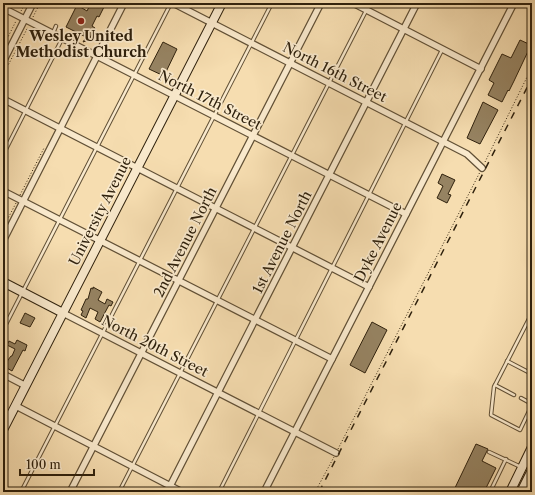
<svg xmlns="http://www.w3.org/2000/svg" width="535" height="495" font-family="'Libre Caslon Text',serif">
  <rect width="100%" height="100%" fill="#f6ddb0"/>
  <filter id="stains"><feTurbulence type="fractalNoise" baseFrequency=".005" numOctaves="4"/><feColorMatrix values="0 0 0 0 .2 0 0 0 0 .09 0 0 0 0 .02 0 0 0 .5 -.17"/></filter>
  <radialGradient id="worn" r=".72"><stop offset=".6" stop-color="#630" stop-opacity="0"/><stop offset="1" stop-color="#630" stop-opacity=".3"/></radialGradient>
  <g fill="#968362" stroke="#2f210d">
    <path d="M91,3H106L99,17L97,16L92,26L95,28L89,40L83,42L86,37L66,27L77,5L87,11Z"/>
    <path d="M520,40L531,45L514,81L509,91L508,90L502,102L488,95L494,83L489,80L502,54L511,58Z"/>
    <path d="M163,42L177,49L164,76L149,69Z"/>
    <path d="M483,102L498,110L480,144L467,138Z"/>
    <path d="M442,174L455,180L448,194L451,195L447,203L437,198L443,186L438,183Z"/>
    <path d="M93,287L102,292L98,300L105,304L107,299L113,302L111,306L109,305L100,322L95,319L98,312L90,308L86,318L81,315L83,311L81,310L86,299H88L91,288L93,289Z"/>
    <path d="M25,313L35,318L30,327L20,323Z"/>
    <path d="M372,322L387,330L365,373L350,365Z"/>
    <path d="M17,340L27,345L25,351L23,350L12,371L5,367L8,360L11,356H12L15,349L7,345L9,341L15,344Z"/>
    <path d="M476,444L488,449L482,461L496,468L484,492H453Z"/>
  </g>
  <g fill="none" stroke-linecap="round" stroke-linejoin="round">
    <defs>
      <g id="lane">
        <path d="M53,33L56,26"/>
        <path d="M3,155L62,39"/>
        <path d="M532,313L494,387L491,415L520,430L532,405"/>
        <path d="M3,330L171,3"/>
        <path d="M507,361L532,374"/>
        <path d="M495,385L514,395"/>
        <path d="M521,398L532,404"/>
        <path d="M489,452L521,467"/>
        <path d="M21,492L272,3"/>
        <path d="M119,492L370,3"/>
        <path d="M219,492L442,50"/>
        <path d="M490,492L506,459"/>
      </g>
      <g id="street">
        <path d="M173,3L467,154L482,168"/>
        <path d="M353,3L481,69"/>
        <path d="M3,8L406,214"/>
        <path d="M3,62L33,3"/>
        <path d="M3,99L369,287"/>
        <path d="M3,191L332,359"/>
        <path d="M3,241L124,3"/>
        <path d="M63,313L336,453"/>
        <path d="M3,374L26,386"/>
        <path d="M16,406L182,492"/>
        <path d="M70,492L321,3"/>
        <path d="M167,492L417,3"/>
        <path d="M264,492L514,3"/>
      </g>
      <g id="secondary">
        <path d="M3,282L63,313"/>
        <path d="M3,430L222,3"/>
        <path d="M510,492L532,447"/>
        <path d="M521,492L532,470"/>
      </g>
    </defs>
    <use href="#lane" stroke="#615036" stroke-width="4.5"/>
    <use href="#street" stroke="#615036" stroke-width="8"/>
    <use href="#secondary" stroke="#2f210d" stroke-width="10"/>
    <g stroke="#2f210d" stroke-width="1" stroke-dasharray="1 2" stroke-linecap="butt">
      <path d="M21,11L26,3"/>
      <path d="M33,17L40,3"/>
      <path d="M3,47L16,21"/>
      <path d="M3,75L28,27"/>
      <path d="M485,162L532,67"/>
      <path d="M20,195L44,148"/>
      <path d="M3,228L16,203"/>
      <path d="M528,442L532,434"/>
      <path d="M338,449L480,172"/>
      <path d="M315,492L334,457"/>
    </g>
    <use href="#lane" stroke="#f9e9cc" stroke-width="2.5"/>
    <use href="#street" stroke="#f9e9cc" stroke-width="5.5"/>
    <use href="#secondary" stroke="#f9e9cc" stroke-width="8"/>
    <path stroke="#2f210d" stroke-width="1.5" stroke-dasharray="7 7" stroke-linecap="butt" d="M319,492L532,78"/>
  </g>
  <circle fill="#8f2418" stroke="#f9e9cc" stroke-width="1.5" cx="81" cy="21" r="4"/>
  <g text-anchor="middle" stroke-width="3.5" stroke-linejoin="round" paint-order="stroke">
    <g font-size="14" font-weight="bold" fill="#2f210d" stroke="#f9e9cc">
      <text x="81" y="41">Wesley United<tspan x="81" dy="16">Methodist Church</tspan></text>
    </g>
    <g font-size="14" fill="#2f210d" stroke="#f9e9cc">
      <text transform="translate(335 72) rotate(27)" y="5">North 16th Street</text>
      <text transform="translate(210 100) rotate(27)" y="5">North 17th Street</text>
      <text transform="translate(100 211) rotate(-63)" y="5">University Avenue</text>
      <text transform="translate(185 242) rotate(-63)" y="5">2nd Avenue North</text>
      <text transform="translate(282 242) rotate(-63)" y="5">1st Avenue North</text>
      <text transform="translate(378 242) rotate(-63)" y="5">Dyke Avenue</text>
      <text transform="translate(155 346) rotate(27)" y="5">North 20th Street</text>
    </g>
  </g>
  <rect width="535" height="495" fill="none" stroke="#f6ddb0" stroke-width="16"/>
  <rect x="4" y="4" width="527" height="487" fill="none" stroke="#2f210d" stroke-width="2"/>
  <rect x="8" y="8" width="519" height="479" fill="none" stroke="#2f210d"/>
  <path d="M20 469v6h74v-6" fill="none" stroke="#2f210d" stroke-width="2"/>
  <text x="26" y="469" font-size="12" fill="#2f210d" stroke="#f9e9cc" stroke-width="3" paint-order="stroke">100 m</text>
  <rect width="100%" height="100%" filter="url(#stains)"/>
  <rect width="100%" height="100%" fill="url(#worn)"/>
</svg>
